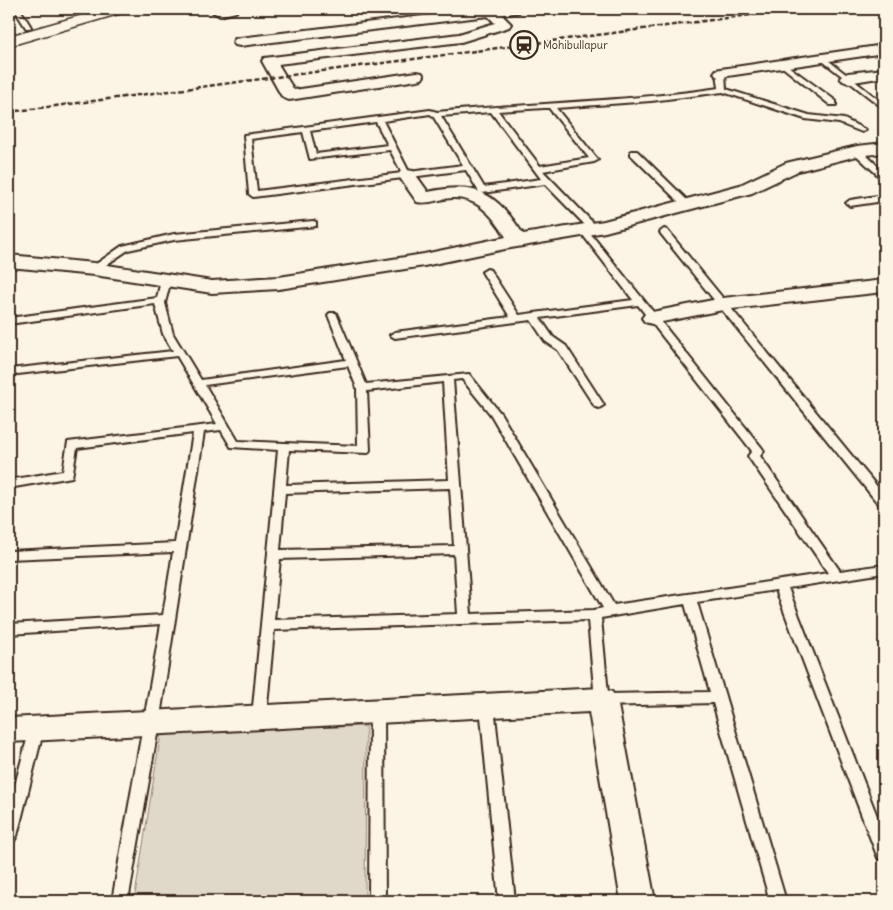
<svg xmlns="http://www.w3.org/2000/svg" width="893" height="910" font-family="Delius,sans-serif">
  <rect width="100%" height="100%" fill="#fcf5e5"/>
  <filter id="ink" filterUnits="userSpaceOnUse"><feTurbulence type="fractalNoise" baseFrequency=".02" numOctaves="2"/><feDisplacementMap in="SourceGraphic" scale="10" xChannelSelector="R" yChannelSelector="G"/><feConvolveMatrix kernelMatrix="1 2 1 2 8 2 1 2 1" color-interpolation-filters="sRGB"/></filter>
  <g filter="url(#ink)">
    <path fill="#e0d8c8" stroke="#8e8173" d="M366,726L365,901H134L161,733Z"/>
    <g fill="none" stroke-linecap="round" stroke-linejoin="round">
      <defs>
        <g id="lane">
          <path d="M14,9H20L31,27L30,28H26Z"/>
          <path d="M75,9H82L84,11L81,13Z"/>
          <path d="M820,57H824L884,104V109L820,59Z"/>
          <path d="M780,63H784L836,101V105H830L780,65Z"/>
          <path d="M721,71L725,73L726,89L809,115L844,119L866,130L862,132L839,123L805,119L723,92L651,101L556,108L598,160L594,162L543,171L596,226V230H590L545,184L482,193L479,192L466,170L253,197L249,194L244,135L430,110L437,112C530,103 625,102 719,88L717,73ZM544,108H549L589,158L540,166L498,111ZM491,112L541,179L484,187L441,116ZM430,114L433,116L463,165L409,172L383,121ZM376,122L388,145L316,154L310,131ZM303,132L310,159L390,150L402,173L257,191L251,139Z"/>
          <path d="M854,149H860L884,172V178H881L854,153Z"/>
          <path d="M631,151H637L689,202V206H683L631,155Z"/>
          <path d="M884,195V201L850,206L846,203L850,200Z"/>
          <path d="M313,221L316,222V226L174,240L128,250L97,271H91L89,269L122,246L174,234Z"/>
          <path d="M583,227L586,228L762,448L764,451L760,456L840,571L884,565V573L788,588L884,834V860L878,858L876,853L776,590L697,602L786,901H770L713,703L602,706L597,704L595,700L588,620L274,630L266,717L264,721L259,723L254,721L252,717L278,450L231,447L221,430L204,432L159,723L128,901H112L161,624L9,634V624L163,615L173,552L9,559V551L175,543L193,433L77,448L72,477L9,488V480L63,471L68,442L217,424L177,356L9,375V369L173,351L163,334L155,304L9,324V318L157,298L161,280L163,278H169L171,280L165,303L173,334L201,380L346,360L328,315L330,313H336L366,384L469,374L501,414L614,605L828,573L748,456L752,451L638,305L540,318L553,337L566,346L604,405L599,408L595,407L558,350L545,341L531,320L395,338L390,335L395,332L510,317L482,272L487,269L490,270L519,315L633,300L579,230ZM348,366L357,388L358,446L238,441L205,385ZM462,379L491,415L603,608L594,610L471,614L453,380ZM443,382L449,480L286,485L289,450L368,453L370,450L367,391ZM450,488L454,546L280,550L285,493ZM454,554L458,614L274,620L280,559ZM685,604L710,692L608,694L601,618Z"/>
          <path d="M664,229L667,230L884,495V507L880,506L661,234L660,232Z"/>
          <path d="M487,700L492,702L494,706L515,901H499L480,706L482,702Z"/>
          <path d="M377,705L382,707L384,711L385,901H369L370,711L372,707Z"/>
          <path d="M37,722L42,724L44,728L17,836L14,841L9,843V808L30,728L32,724Z"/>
        </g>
        <g id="street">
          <path d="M217,9H238L236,12L220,16L213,12Z"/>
          <path d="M481,9H521L519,12L502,15L511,24L509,27L461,42L278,64L294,90L417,72L422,73L424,76L422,79L417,80L289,100L284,98L281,95L262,61L264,58L459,34L495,23L488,16L240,46L235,45L233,42L235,39L240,38Z"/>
          <path d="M884,45V53L721,77L716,76L714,73L716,70L721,69Z"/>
          <path d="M884,69V77L848,83L843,81L840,78L843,75L848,73Z"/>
          <path d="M884,143V153L857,156L798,171L752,193L605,232L505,249L424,266L279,289L212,293L94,275L9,267V255L94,263L212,281L279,277L424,254L506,237C492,213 473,193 444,199C435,201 426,204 417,202L398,175L401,171L407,170L413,171L428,192C477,181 496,193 523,234L604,221L740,185L786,163L857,146Z"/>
          <path d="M884,280V292L723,310L652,324L645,322L642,318L645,314L652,312L723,298Z"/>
          <path d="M602,688L612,692L617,700L655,901H621L589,712L9,742V718Z"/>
        </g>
        <path id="primary" d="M104,9H128L125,12L9,46V36Z"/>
      </defs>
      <use href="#lane" stroke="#3b2a1e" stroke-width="4"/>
      <use href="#street" stroke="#3b2a1e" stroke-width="4"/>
      <use href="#primary" stroke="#3b2a1e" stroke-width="3"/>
      <use href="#lane" fill="#fcf5e5" fill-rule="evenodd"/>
      <use href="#street" fill="#fcf5e5" fill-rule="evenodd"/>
      <use href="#primary" fill="#fcf5e5" fill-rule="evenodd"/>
      <path stroke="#3b2a1e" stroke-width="2.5" stroke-dasharray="5 2.5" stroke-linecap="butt" d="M9,112L796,9"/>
    </g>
  </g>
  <defs>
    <symbol id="station-ring" viewBox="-11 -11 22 22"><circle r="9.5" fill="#fcf5e5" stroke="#3b2a1e" stroke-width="1.5"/><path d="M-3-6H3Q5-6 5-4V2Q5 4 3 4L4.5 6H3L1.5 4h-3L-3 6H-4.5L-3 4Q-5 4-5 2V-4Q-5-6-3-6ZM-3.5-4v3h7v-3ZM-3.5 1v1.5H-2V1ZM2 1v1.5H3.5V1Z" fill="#3b2a1e"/></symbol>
  </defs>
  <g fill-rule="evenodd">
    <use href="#station-ring" x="508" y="29" width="32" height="32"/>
  </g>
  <g text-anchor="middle" stroke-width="4" stroke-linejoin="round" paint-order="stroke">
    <g font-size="11" fill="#3b2a1e" stroke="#fcf5e5" text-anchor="start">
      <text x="543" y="49">Mohibullapur</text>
    </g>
  </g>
  <rect width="893" height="910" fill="none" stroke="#fcf5e5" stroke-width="30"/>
  <rect x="15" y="15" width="863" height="880" fill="none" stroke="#3b2a1e" stroke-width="2" filter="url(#ink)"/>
</svg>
